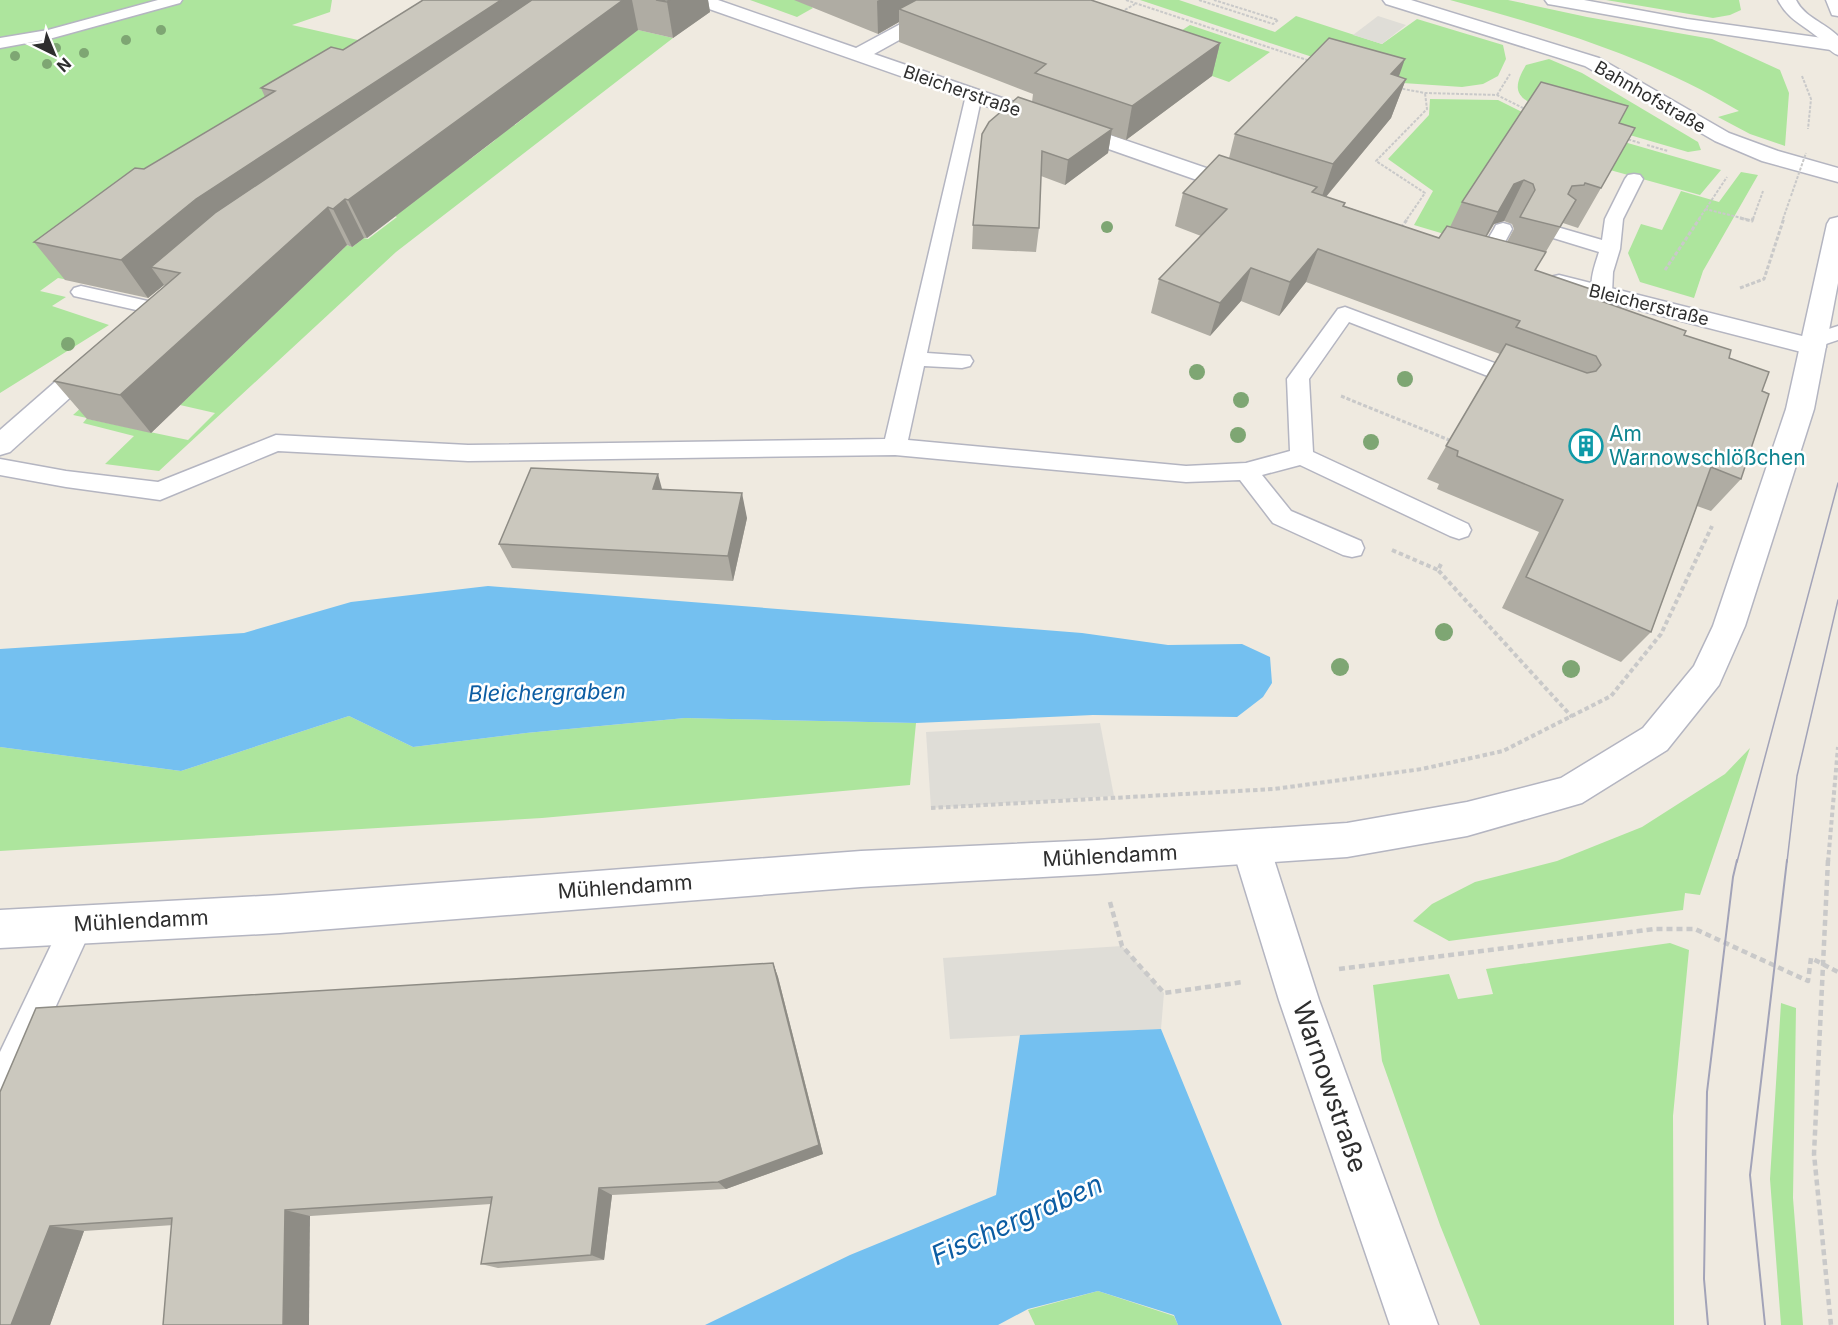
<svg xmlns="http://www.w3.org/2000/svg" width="1838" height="1325" font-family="Inter,sans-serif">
  <rect width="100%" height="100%" fill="#efeae0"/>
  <g fill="#ade59d">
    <path d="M0,0H332L330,12L292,25L415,53L74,281L58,278L40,291L66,297L52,306L109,325L0,393Z"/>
    <path d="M750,0H801L813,8L797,17Z"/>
    <path d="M1140,0H1179L1275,32L1296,16L1382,44L1417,19L1503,45L1506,59L1498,76L1483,84L1462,87L1388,82Z"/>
    <path d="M1450,0H1508L1587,17L1712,39L1780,70L1789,93L1785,146L1750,134L1718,117L1739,111C1650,57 1550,27 1450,0Z"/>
    <path d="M1606,0H1739L1741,10L1730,15L1713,18Z"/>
    <path d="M1190,25L1270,52L1229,82L1147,53Z"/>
    <path d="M634,29L673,38L396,252L159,471L105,464L134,436L83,423L87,418L73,415L133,361L88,419L188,440L215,413L180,405L347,245L352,247L364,238L368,239L397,217L393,215L465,159L469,160L494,141L511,124L515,125Z"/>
    <path d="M1549,59L1582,73L1698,142L1701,150L1688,152L1544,110C1518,98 1510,92 1526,65Z"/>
    <path d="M1430,99L1498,100L1524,113L1721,170L1700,195L1610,170L1522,121L1481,245L1414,225L1433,191L1388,159L1429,115Z"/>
    <path d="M1741,172L1758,175L1703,271L1694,298L1640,282L1628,253L1641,224L1662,230L1681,191L1719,202Z"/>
    <path d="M349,716L413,747L526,733L685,718L916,723L910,785L542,818L0,851V747L181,771Z"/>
    <path d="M1750,748L1700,895L1685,893L1683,910L1449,941L1413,921L1432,904L1475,882L1557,861L1642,827L1725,774Z"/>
    <path d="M1670,943L1689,950L1673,1116L1674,1325H1480L1440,1225L1382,1061L1373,985L1449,974L1458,999L1493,994L1486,969Z"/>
    <path d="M1781,1003L1796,1008L1793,1198L1803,1325H1781L1770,1179Z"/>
    <path d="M1098,1291L1174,1316L1178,1325H1035L1028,1310Z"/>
  </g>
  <g fill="#dfddd7">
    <path d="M1378,16L1406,25L1382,44L1353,35Z"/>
    <path d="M1100,723L1114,796L931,808L926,732Z"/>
    <path d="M1122,946L1164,993L1161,1029L950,1039L943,958Z"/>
  </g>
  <g fill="#74c0f0">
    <path d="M488,586L1082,633L1168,645L1242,644L1270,657L1272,683L1263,697L1237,717L1093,715L916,723L685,718L526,733L413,747L349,716L181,771L0,747V649L244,633L351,602Z"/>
    <path d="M1161,1029L1282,1325H1178L1174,1315L1098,1291L1028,1309L998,1325H705L850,1255L996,1195L1020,1035Z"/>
  </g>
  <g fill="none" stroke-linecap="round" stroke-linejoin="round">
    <defs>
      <g id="service">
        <path d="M158,0H182L180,3L49,39L0,48V38L48,30Z"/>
        <path d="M974,90L982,95L927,353L970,356L973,361L970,366L962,368L924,366L908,440L1186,466L1246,463L1290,451L1287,379L1338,309L1345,307L1532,377L1535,382L1532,387L1524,389L1516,387L1349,322L1309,379L1313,452L1468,524L1471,530L1468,536L1459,539L1450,536L1300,465L1262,475L1291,511L1361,541L1364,548L1361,555L1352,557L1343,555L1273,523L1240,480L1186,482L895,455L468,461L278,451L160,500L66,487L0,475V459L66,471L158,482L276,435L468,445L885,439L966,95Z"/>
        <path d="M1634,174L1640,175L1643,179L1623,219L1620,249L1613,272L1612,293L1609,297H1595C1587,285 1595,265 1599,252L1550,237L1548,233L1550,229L1557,227L1602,240L1605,219L1625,179L1628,175Z"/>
        <path d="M1503,223L1510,225L1512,229L1493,264L1490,268H1476L1473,264L1494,229L1496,225Z"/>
        <path d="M81,286L161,304L164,308L161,312L154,314L74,296L71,292L74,288Z"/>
        <path d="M1838,326V340L1814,348L1807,346L1804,341L1807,336Z"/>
        <path d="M77,910L88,914L93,925L12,1102L0,1108V1052L66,914Z"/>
      </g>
      <g id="minor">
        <path d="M692,0H718L856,48L945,0H967L964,4L874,54L1250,183L1253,188L1250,193L1242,195L1234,193L695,4Z"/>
        <path d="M1383,0H1411L1599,58L1729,133L1778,151L1838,168V182L1762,161L1715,141L1585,66L1386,4Z"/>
        <path d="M1545,0H1584L1687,19L1837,40L1838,51L1687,29L1554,5L1548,4Z"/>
        <path d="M1559,275L1822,341L1826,347L1822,353L1813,355L1550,287L1547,282L1550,277Z"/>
        <path d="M95,353L104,355L108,361L104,367L10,452L0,455V430L86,355Z"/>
        <path d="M1251,830L1264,835L1270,847L1319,1000L1438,1325H1390L1279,1000L1232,847L1238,835Z"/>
      </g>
      <g id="secondary">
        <path d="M1778,0H1796C1805,18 1824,22 1838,36V55C1829,52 1827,45 1820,39C1804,25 1788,20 1778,0Z"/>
        <path d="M1826,0H1838V16L1832,15Z"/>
        <path d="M1838,217V283L1814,409L1745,626L1719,685L1667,750L1582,803L1467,836L1347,857L1097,874L861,887L280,933L0,948V910L280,895L861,851L1097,840L1347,823L1467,802L1561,778L1643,728L1694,666L1713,626L1786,409L1827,224L1830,219Z"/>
      </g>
    </defs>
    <use href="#service" stroke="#b4b5c1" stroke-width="3"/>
    <use href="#minor" stroke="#b4b5c1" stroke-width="3"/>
    <use href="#secondary" stroke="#b4b5c1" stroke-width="3"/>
    <g stroke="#c9c9c9" stroke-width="2" stroke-dasharray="3 1.5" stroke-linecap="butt">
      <path d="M1126,0L1310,61"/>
      <path d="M1199,0L1273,24L1278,20L1214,0"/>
      <path d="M1121,12L1135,4"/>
      <path d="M1802,76L1811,99L1808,129"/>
      <path d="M1398,88L1425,93L1497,95L1527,110"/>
      <path d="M1497,95L1510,74"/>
      <path d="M1624,138L1640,143"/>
      <path d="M1647,145L1668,151"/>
      <path d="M1705,209L1746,219"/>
      <path d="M1407,219L1425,193L1376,161L1427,109L1425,93"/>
      <path d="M1699,219L1727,177"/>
      <path d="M1753,219L1763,191"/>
      <path d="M1783,219L1790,199"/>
    </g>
    <g stroke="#c9c9c9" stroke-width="3" stroke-dasharray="4 2" stroke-linecap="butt">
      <path d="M1740,218L1752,221L1753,218"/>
      <path d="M1401,228L1408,218"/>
      <path d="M1665,270L1700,218"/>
      <path d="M1740,288L1764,279L1784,218"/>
      <path d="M1341,396L1449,440"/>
    </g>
    <g stroke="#c9c9c9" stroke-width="4" stroke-dasharray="4.5 3" stroke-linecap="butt">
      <path d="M1392,550L1438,570"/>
      <path d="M1441,564L1438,570L1572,717"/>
      <path d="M931,808L1274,789L1422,769L1503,751L1611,696L1661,634L1712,526"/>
      <path d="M1828,862L1838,747"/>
    </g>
    <g stroke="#c9c9c9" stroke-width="4.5" stroke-dasharray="6 4" stroke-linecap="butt">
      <path d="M1828,860L1814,1154L1831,1325"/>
      <path d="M1110,902L1122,946L1164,993L1243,982"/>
      <path d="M1339,969L1655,929H1695L1808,981L1811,958L1838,972"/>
    </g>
    <use href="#service" fill="#fff" fill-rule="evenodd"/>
    <use href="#minor" fill="#fff" fill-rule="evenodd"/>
    <use href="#secondary" fill="#fff" fill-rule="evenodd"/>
    <g stroke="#a2a3b8" stroke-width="1.5">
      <path d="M1737,862L1838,483"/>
      <path d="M1787,862L1797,776L1838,600"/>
    </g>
    <g stroke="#a2a3b8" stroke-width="2">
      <path d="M1708,1325L1704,1279L1707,1092L1733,877L1737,860"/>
      <path d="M1765,1325L1750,1175L1787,860"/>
    </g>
    <path stroke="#c9c9c9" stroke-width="2" stroke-dasharray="3 1.5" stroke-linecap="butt" d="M1791,196L1806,153"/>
  </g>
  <g fill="#7ea673">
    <circle cx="161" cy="30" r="5"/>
    <circle cx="126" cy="40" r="5"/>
    <circle cx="56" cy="48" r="5"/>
    <circle cx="84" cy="53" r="5"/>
    <circle cx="15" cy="56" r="5"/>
    <circle cx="47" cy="64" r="5"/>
    <circle cx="1107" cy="227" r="6"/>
    <circle cx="68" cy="344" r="7"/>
    <circle cx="1197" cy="372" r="8"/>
    <circle cx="1405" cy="379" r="8"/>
    <circle cx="1241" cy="400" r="8"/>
    <circle cx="1238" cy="435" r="8"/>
    <circle cx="1371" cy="442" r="8"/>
    <circle cx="1444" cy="632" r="9"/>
    <circle cx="1340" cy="667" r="9"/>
    <circle cx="1571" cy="669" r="9"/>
  </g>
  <g fill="#afaca3" fill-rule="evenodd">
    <path d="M423,0H708L710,12L673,38L638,30L367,238H364L352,247L347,245L151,433L87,419L54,381L165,286L164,285L148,298L65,280L34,242L144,169L265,97L261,88L343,50Z"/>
    <path d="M794,0H1091L1220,43L1212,76L1126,140L1111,135L1108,153L1065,185L1041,176L1039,228L1036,252L972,249L973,225L1032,102L1033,94L899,42V22L878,34Z"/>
    <path d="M1399,77L1406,79L1391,118L1326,197L1345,203L1344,206L1439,238L1450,227L1462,202L1619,123L1601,188L1578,228L1563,223L1535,270L1601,301L1684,335L1729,358L1762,391L1741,479L1711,511L1697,506L1651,632L1621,662L1502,608L1539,532L1437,489L1439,484L1427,479L1500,354L1306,282L1279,316L1241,301L1210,336L1151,313L1159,279L1201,236L1175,226L1183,193L1229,158L1235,134ZM1504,221L1512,224L1514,229L1507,242L1487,236L1494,224Z"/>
    <path d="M662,489L747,518L733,581L512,568L499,544Z"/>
    <path d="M773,963L778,977L823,1154L726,1189L612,1195L604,1260L498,1268L481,1264L491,1204L84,1231L50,1325L0,1092Z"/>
  </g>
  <g fill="#8e8c85">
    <path d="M501,0H564L151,267L164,285L148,298L121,260L196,199Z"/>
    <path d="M623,0H632L638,30L367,238L348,200Z"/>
    <path d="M670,0H708L710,12L673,38L667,2Z"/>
    <path d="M879,0H940L899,9V22L878,34L877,1Z"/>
    <path d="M1220,43L1212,76L1126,140L1132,106Z"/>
    <path d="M1405,59L1392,96L1406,79L1391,118L1319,205L1333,164L1391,74Z"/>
    <path d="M1112,129L1108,153L1065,185L1068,160Z"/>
    <path d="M1524,180L1504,221L1494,224L1477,252L1498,212L1514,184Z"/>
    <path d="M345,199L364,238L352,247L333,209Z"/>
    <path d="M328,207L347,245L151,433L120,395Z"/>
    <path d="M1318,249L1306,282L1279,316L1290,282Z"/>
    <path d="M1251,268L1241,301L1210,336L1220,303Z"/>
    <path d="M658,474L665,500L653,489Z"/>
    <path d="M742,493L747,518L733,581L728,556Z"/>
    <path d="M773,963L778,977L823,1154L726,1189L718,1182Z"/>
    <path d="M599,1188L612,1195L604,1260L591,1255Z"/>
    <path d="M285,1210L310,1216L309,1325H283Z"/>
    <path d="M50,1226L84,1231L50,1325H11Z"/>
  </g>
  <g fill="#cbc8be" stroke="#8e8c85" stroke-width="1.5">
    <path d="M423,0H501L196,199L121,260L34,242L135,168L144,169L275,91L261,88L331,47L343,50Z"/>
    <path d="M532,0H623L348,200L345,199L333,209L328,207L120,395L54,381L180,273L151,267L215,213Z"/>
    <path d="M656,0H670L667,2Z"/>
    <path d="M916,0H1091L1220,43L1132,106L1035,73L1046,64L899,9Z"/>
    <path d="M1329,38L1405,59L1391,74L1406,79L1333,164L1235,134Z"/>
    <path d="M1541,82L1628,106L1619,123L1635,128L1601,188L1585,183L1584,185L1572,186L1568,194L1576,200L1560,227L1520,217L1535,190L1533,184L1524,180L1514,184L1498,212L1462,202Z"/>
    <path d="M1018,97L1112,129L1068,160L1042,151L1039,228L973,225L982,134L989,122Z"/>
    <path d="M1219,155L1317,187L1312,192L1345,203L1343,206L1439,238L1447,226L1546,252L1535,270L1605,294L1601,301L1686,331L1684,335L1731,350L1729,358L1769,372L1762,391L1769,394L1741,479L1711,467L1651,632L1526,577L1563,500L1457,456L1458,451L1446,446L1506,344L1587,373L1596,371L1601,365L1596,356L1516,327L1520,321L1318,249L1290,282L1251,268L1220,303L1159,279L1227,209L1183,193Z"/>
    <path d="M531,468L658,474L653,489L742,493L728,556L499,544Z"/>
    <path d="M773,963L819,1145L718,1182L599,1188L591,1255L481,1264L492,1197L285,1210L283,1325H163L172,1218L50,1226L11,1325H0V1092L36,1008Z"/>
  </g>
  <defs>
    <symbol id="building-ring" viewBox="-11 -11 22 22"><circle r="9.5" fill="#fff" stroke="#0f9aa8" stroke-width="1.5"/><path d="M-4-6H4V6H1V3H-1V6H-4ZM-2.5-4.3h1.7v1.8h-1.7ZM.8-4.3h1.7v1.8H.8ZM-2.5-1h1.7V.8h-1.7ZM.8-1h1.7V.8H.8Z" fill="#0f9aa8"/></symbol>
  </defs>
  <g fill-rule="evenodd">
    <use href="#building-ring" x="1567" y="427" width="38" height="38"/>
  </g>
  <g text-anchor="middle" stroke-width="5" stroke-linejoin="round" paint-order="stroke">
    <g font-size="18" fill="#2e2e2e" stroke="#fff">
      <text transform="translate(962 91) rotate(19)" y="6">Bleicherstraße</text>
      <text transform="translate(1650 97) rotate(30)" y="6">Bahnhofstraße</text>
      <text transform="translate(1649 305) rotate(14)" y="6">Bleicherstraße</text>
    </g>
    <g font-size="21" fill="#0d838f" stroke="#fff" text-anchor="start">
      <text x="1609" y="441">Am<tspan x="1609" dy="24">Warnowschlößchen</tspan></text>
    </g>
    <g font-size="21" fill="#2e2e2e" stroke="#fff">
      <text transform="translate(1110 856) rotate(-3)" y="7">Mühlendamm</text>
      <text transform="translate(625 887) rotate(-4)" y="7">Mühlendamm</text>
      <text transform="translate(141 921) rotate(-3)" y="7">Mühlendamm</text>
    </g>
    <g font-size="22" font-style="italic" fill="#0c5da3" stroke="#fff">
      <text transform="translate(547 692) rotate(-1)" y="8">Bleichergraben</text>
    </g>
    <g font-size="26" fill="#2e2e2e" stroke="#fff">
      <text transform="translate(1330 1087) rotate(71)" y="9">Warnowstraße</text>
    </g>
    <g font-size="27" font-style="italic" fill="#0c5da3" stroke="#fff">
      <text transform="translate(1017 1220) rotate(-24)" y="9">Fischergraben</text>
    </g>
  </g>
  <g transform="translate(54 54) rotate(137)" stroke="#ffffff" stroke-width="4.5" paint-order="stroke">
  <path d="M0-4.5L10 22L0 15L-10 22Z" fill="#2e2e2e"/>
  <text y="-9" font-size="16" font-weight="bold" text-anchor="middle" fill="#2e2e2e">N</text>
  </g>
</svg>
